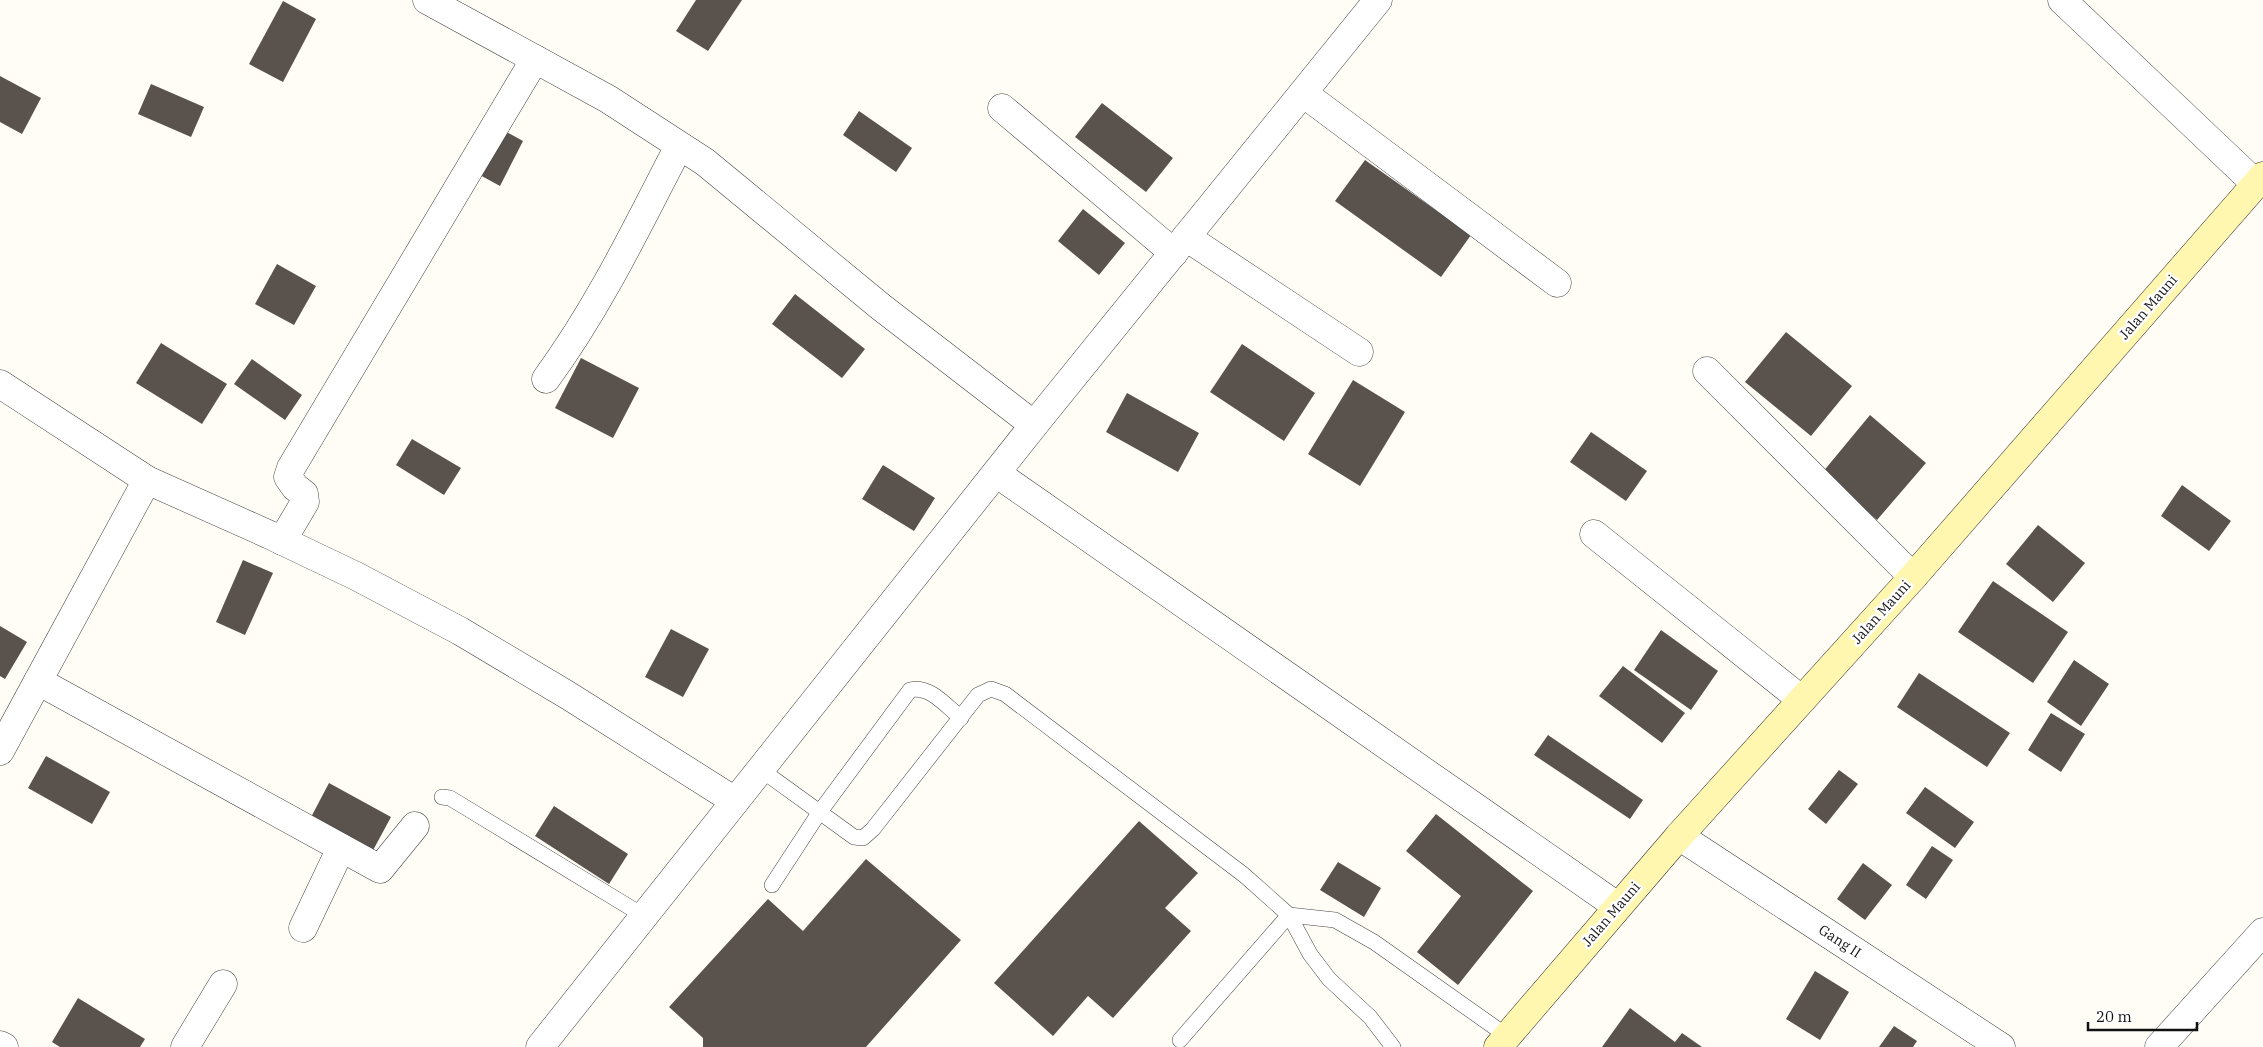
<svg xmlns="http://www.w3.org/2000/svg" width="2263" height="1047" font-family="'IBM Plex Serif',serif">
  <rect width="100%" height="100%" fill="#fffdf5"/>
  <g fill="#5a524d">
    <path d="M696,0H742L708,51L676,31Z"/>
    <path d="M283,1L316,19L283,82L249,64Z"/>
    <path d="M0,76L41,98L22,134L0,122Z"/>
    <path d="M151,84L204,107L191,137L138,114Z"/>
    <path d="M1102,103L1173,158L1146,192L1075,137Z"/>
    <path d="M859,111L912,148L896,172L843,135Z"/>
    <path d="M501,129L523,141L500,186L478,174Z"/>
    <path d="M1365,160L1471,235L1441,277L1335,201Z"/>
    <path d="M1083,209L1125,243L1099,275L1058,241Z"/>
    <path d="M277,264L316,286L294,325L255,304Z"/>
    <path d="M795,294L865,349L842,378L772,324Z"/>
    <path d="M1786,332L1852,386L1811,436L1745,382Z"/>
    <path d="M161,343L227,384L202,424L136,383Z"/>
    <path d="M1242,344L1315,393L1284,441L1210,392Z"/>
    <path d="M581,358L639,388L613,438L555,408Z"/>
    <path d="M252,359L302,395L285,420L234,384Z"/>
    <path d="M1353,380L1405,412L1360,486L1308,454Z"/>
    <path d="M1127,393L1199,433L1178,472L1106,432Z"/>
    <path d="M1870,415L1926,463L1877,520L1822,473Z"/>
    <path d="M1591,432L1647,471L1626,501L1570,462Z"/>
    <path d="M412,439L461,468L444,495L396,465Z"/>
    <path d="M883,465L935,498L914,531L862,499Z"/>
    <path d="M2182,485L2231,521L2209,551L2161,516Z"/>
    <path d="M2038,525L2085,563L2053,602L2006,564Z"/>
    <path d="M243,560L273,573L245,635L216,622Z"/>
    <path d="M1993,581L2068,632L2033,683L1958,632Z"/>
    <path d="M0,626L27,642L5,679L0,676Z"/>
    <path d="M671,629L709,649L683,697L645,677Z"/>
    <path d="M1661,630L1718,671L1691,710L1634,670Z"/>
    <path d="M2074,660L2109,684L2081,726L2047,702Z"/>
    <path d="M1623,666L1685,713L1662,743L1599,696Z"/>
    <path d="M1919,673L2010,733L1987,767L1897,707Z"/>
    <path d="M2051,713L2085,734L2061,772L2028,750Z"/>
    <path d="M1548,735L1643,800L1630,819L1534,755Z"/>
    <path d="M46,756L110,792L92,824L28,788Z"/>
    <path d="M1839,770L1858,784L1826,824L1808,809Z"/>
    <path d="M329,783L391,817L371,854L309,821Z"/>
    <path d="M1925,787L1974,822L1955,848L1906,813Z"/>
    <path d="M554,806L628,854L609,884L535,836Z"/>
    <path d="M1436,814L1533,891L1458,985L1417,952L1461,896L1406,851Z"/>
    <path d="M1139,821L1198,873L1165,908L1191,931L1113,1018L1088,996L1053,1036L994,983Z"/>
    <path d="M1932,846L1953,860L1926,899L1906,885Z"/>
    <path d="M866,859L961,940L866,1047H703V1038L669,1007L768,899L803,931Z"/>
    <path d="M1338,862L1381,888L1364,917L1320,890Z"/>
    <path d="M1863,863L1892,885L1865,920L1837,899Z"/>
    <path d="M1815,971L1849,992L1820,1040L1786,1019Z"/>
    <path d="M78,998L145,1039L140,1047H60L52,1042Z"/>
    <path d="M1630,1008L1675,1042L1682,1033L1702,1047H1602Z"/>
    <path d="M1894,1026L1917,1041L1913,1047H1879Z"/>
  </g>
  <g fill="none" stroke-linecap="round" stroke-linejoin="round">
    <defs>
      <g id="lane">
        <path d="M760,769L854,837L863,838L873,829L978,695L991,689L1005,694L1244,875L1289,915L1310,954L1329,979L1370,1017L1393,1047"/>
        <path d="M442,797L450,798L644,916"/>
        <path d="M772,885L819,813L910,690C930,685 946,706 961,718"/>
        <path d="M1180,1040L1289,915L1335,920L1374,942L1507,1036"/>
      </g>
      <g id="street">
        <path d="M427,0L608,99L705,162L881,307L1034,425"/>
        <path d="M2062,0L2256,184"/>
        <path d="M1303,93L1557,283"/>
        <path d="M1002,108L1174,253"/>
        <path d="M1186,237L1359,352"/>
        <path d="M1707,371L1913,577"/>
        <path d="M546,379C599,307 638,225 679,146"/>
        <path d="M0,384L147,480L270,535L356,576L460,631L569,696L735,801"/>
        <path d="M996,473L1617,906"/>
        <path d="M1594,534L1802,700"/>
        <path d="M282,541L305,502L304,494L295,487L288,477L291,468L535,59"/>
        <path d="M38,681L380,869L415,826"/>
        <path d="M0,751L147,480"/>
        <path d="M1679,836L2001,1047"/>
        <path d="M303,928L341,848"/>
        <path d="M0,1045L4,1047"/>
        <path d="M185,1047L223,984"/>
        <path d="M540,1047L1034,425L1378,0"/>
        <path d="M2159,1047L2263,932"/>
      </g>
      <path id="secondary" d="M1498,1047L1679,836L1913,577L2263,176"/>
    </defs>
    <use href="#lane" stroke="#444" stroke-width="16"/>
    <use href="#street" stroke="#444" stroke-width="29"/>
    <use href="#secondary" stroke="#333" stroke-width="29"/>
    <use href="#lane" stroke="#fff" stroke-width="15"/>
    <use href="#street" stroke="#fff" stroke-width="28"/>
    <use href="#secondary" stroke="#fff6b0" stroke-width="28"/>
  </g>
  <g text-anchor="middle" stroke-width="5" stroke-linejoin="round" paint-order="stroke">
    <g font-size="14" fill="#111" stroke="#fff">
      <text transform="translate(2148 307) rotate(-49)" y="5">Jalan Mauni</text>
      <text transform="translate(1881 612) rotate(-48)" y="5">Jalan Mauni</text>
      <text transform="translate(1611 914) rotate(-49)" y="5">Jalan Mauni</text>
      <text transform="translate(1840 941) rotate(33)" y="5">Gang II</text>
    </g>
  </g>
  <path d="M2088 1022v8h109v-8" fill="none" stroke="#111111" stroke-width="2.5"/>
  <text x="2096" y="1022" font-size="15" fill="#111111" stroke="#ffffff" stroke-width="4" paint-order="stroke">20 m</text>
</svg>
